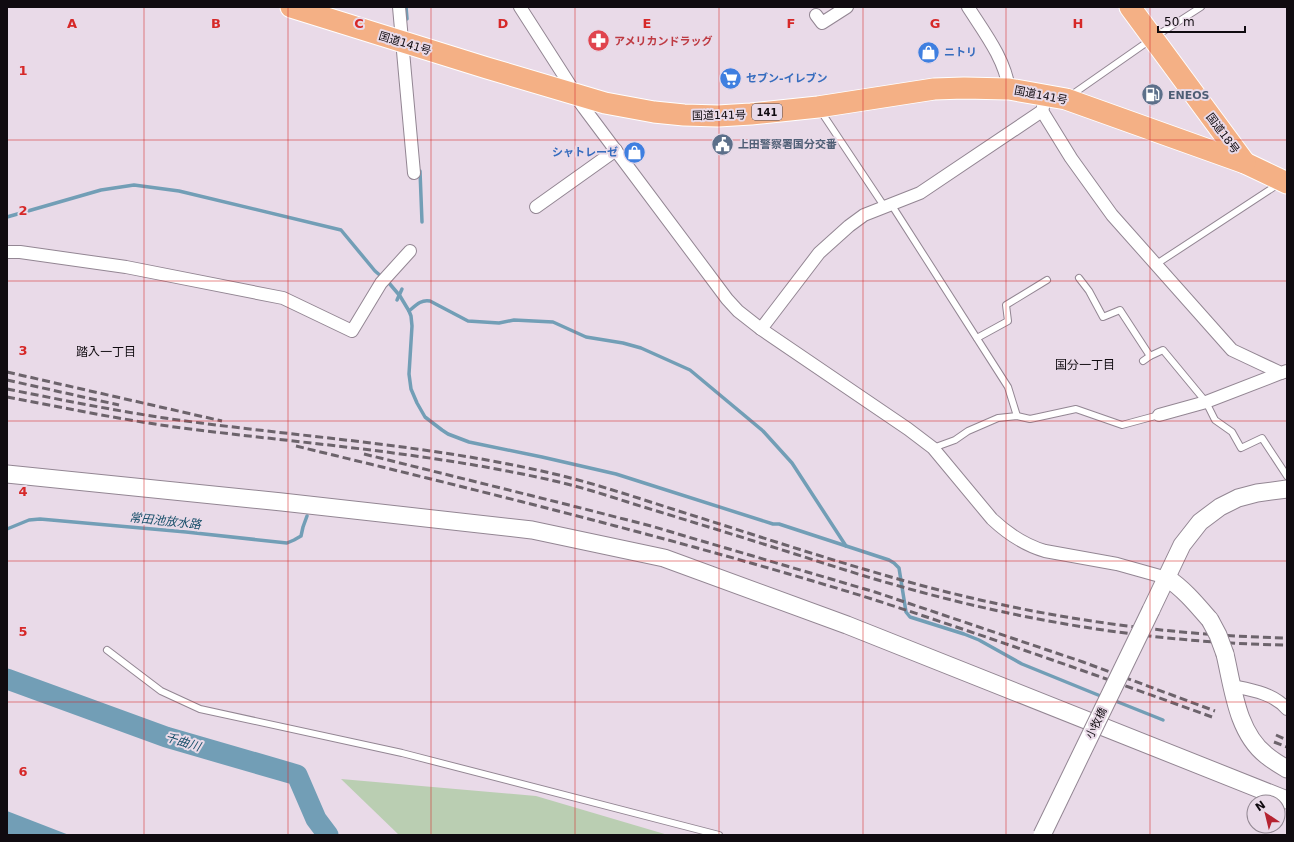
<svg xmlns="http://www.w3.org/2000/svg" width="1294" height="842" font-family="'DejaVu Sans','Noto Sans JP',sans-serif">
  <rect width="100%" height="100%" fill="#e9dae8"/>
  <path fill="#baceb2" d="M341,779L536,796L668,835H399Z"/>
  <path fill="#729eb6" d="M7,811L69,835H7Z"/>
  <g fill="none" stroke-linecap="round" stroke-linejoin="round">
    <g stroke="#729eb6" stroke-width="3.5">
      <path d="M406,7L407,19"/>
      <path d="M420,171L422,222"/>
      <path d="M7,217L101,190L134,185L179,191L341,230L375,271L389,283L400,296L409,311L411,316L412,326L409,374L411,389L417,403L425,417L442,430L448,434L469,442L542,457L616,474L773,524H779L889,560L894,563L899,568L906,612L910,617L964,634L979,640L1022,664L1103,697"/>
      <path d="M397,300L402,289"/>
      <path d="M409,311C415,306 421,299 430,301L468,321L499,323L514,320L553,322L586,337L623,343L641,348L690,370L763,431L792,463L846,546"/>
      <path d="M7,529L29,520L40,519L186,532L287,543L294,540L301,536L303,527L307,516"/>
      <path d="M1113,700L1163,720"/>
    </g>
    <path stroke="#729eb6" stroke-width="21" d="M7,679L166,737L297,775L316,819L328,835"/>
    <defs>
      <g id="lane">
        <path d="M1070,96L1153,38L1201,7"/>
        <path d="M820,110L884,206"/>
        <path d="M891,204L1008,387L1017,416"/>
        <path d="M1155,265L1280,183"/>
        <path d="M1079,278L1089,291L1103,317L1120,310L1150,356"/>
        <path d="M977,338L1008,321L1006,305L1047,280"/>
        <path d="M1143,361L1150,356L1163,350L1206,402L1215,420L1232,432L1241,448L1262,438L1287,476"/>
        <path d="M933,448L955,440L968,431L998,418L1017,416L1030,419L1076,409L1122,425L1159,415"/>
        <path d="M107,650L161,691L200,709L402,753L719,835"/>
      </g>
      <g id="street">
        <path d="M399,7L414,173"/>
        <path d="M520,7L570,85L574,94L584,108L727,299L738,311L761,329L908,429L933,448L992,519C1008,534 1024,545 1045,551L1117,564L1167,578"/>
        <path d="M968,7C984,32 1005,59 1009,89"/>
        <path d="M816,15L822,23L847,7"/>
        <path d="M1042,111L1071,158L1112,215L1232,350L1281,373L1287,371"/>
        <path d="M536,207L616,150"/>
        <path d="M7,252H20L126,267L283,298L352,331L381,283L410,251"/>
        <path d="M761,329L819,253L849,226L864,215L920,193L1042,111L1046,95"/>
        <path d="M1159,415L1206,402L1281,373"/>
        <path d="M1232,686C1252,690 1273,693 1287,709"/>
      </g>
      <g id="secondary">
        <path d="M7,474L282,502L532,530L664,558L847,625L1287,800"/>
        <path d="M1167,578C1184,589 1197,605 1210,620"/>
        <path d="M1151,610L1182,545L1200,522L1220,507L1238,498L1257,493L1287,489"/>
        <path d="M1225,654C1233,688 1237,732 1266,755C1273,761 1280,765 1287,769"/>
      </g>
      <g id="highway">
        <path d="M291,7L487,68L605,103L654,112L684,115L718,116L751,114L818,107L934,89L964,88L1009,89L1066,99L1245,163L1287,183"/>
        <path d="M1130,7L1245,163"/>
      </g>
    </defs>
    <use href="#lane" stroke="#938693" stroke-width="8"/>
    <use href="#street" stroke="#938693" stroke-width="14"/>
    <use href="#secondary" stroke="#938693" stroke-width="19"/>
    <use href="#highway" stroke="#fff" stroke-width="23"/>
    <use href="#lane" stroke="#fff" stroke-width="6"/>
    <use href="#street" stroke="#fff" stroke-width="12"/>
    <use href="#secondary" stroke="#fff" stroke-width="17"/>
    <use href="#highway" stroke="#f4b085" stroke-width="21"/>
    <g stroke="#6c636b" stroke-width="3" stroke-dasharray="8 4" stroke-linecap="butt">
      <path d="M7,372L222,421"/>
      <path d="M7,380L119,405"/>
      <path d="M7,389C72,402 136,415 201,423C316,438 432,446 546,472C586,481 626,494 666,507C743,531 820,557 898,579C1025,615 1155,635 1287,638"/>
      <path d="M7,397C65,408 123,420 182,428C308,444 435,453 559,482C593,490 626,502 660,512C712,528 764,544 817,561C842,569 867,577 892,584C1020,621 1154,643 1287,645"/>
      <path d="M296,446C489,493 682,540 872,599C986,636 1099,676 1212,717"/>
      <path d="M364,454L569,505L651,526L875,592L1083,662L1215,711"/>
      <path d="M1276,735L1287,740"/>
      <path d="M1274,742L1287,747"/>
    </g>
    <defs>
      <g id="secondary-bridge">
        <path d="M1210,620L1218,635L1225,654"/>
        <path d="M1042,835L1151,610"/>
      </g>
    </defs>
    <use href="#secondary-bridge" stroke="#938693" stroke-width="19" stroke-linecap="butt"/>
    <use href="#secondary-bridge" stroke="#fff" stroke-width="17"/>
  </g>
  <path fill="none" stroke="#d62828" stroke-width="1" stroke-opacity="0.55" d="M144,7V835M288,7V835M431,7V835M575,7V835M719,7V835M863,7V835M1006,7V835M1150,7V835M7,140H1287M7,281H1287M7,421H1287M7,561H1287M7,702H1287"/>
  <defs>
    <symbol id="pharmacy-disc" viewBox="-11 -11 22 22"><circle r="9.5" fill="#e0444e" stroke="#e9dae8"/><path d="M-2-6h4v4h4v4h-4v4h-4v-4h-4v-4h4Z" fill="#fff"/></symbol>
    <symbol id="shop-disc" viewBox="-11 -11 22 22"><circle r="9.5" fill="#3f7fe0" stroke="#e9dae8"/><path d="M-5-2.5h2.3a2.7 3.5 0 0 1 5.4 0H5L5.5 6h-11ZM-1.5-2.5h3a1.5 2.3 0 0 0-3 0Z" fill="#fff"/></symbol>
    <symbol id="supermarket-disc" viewBox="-11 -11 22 22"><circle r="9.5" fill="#3f7fe0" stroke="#e9dae8"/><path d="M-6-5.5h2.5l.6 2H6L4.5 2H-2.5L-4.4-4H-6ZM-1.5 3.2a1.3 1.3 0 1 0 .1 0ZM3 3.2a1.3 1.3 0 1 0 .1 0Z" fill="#fff"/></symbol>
    <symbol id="fuel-disc" viewBox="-11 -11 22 22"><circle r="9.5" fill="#5c6f8a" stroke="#e9dae8"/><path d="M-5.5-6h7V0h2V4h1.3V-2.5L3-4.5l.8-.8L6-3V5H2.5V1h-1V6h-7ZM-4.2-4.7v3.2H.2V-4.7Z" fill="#fff"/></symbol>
    <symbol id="civic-disc" viewBox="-11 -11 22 22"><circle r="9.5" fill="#5c6f8a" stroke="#e9dae8"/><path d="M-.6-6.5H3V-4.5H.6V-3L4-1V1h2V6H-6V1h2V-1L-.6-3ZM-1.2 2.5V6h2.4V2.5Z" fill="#fff"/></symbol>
  </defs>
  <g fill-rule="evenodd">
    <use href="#pharmacy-disc" x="586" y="28" width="25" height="25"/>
    <use href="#shop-disc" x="916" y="40" width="25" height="25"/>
    <use href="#supermarket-disc" x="718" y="66" width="25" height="25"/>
    <use href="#fuel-disc" x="1140" y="82" width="25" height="25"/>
    <use href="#civic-disc" x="710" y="132" width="25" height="25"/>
    <use href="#shop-disc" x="622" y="140" width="25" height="25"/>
  </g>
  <g text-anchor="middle" stroke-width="4" stroke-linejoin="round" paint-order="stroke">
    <rect fill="#e9dae8" stroke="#514951" stroke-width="1" x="752" y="104" width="30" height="16" rx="3"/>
    <g font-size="10" font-weight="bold" fill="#100b10">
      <text x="767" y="116">141</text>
    </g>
    <g font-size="11" font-weight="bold" fill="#be3a42" stroke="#e9dae8" text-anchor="start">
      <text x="614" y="45">アメリカンドラッグ</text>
    </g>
    <g font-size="11" fill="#100b10" stroke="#e9dae8">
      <text transform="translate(405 43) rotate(17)" y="4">国道141号</text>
      <text transform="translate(1041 95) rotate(11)" y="4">国道141号</text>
      <text transform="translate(719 115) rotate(-1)" y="4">国道141号</text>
      <text transform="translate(1223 133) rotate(53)" y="4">国道18号</text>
      <text transform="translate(1096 723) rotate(-64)" y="4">小牧橋</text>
    </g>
    <g font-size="11" font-weight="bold" fill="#366cbe" stroke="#e9dae8" text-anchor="start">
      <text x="944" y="56">ニトリ</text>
      <text x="746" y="82">セブン-イレブン</text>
      <text x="618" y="156" text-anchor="end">シャトレーゼ</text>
    </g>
    <g font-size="11" font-weight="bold" fill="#4e5e75" stroke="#e9dae8" text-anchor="start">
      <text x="1168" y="99">ENEOS</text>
      <text x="738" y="148">上田警察署国分交番</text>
    </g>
    <g font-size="12" fill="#100b10" stroke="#e9dae8">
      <text x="106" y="356">踏入一丁目</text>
      <text x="1085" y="369">国分一丁目</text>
    </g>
    <g font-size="12" font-style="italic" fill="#174e69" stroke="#e9dae8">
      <text transform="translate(165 521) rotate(6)" y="4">常田池放水路</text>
      <text transform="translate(183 742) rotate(17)" y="4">千曲川</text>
    </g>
  </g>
  <g font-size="13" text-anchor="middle" font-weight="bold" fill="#d62828" stroke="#e9dae8" stroke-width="4" stroke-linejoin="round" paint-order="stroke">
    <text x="72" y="28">A</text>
    <text x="216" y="28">B</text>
    <text x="359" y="28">C</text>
    <text x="503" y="28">D</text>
    <text x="647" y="28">E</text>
    <text x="791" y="28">F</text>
    <text x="935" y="28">G</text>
    <text x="1078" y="28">H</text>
    <text x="23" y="75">1</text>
    <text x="23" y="215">2</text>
    <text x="23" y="355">3</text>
    <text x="23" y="496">4</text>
    <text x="23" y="636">5</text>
    <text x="23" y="776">6</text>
  </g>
  <rect width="1294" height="842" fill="none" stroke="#100b10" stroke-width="16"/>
  <g transform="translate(1266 814) rotate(325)"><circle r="19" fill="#e9dae8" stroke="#928792"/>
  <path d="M0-3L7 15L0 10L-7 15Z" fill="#b52331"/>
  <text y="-6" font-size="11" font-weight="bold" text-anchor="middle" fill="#100b10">N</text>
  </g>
  <path d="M1158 26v6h87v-6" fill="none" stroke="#100b10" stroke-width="2"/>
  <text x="1164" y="26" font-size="12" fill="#100b10" stroke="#e9dae8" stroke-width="3" paint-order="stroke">50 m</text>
</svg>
